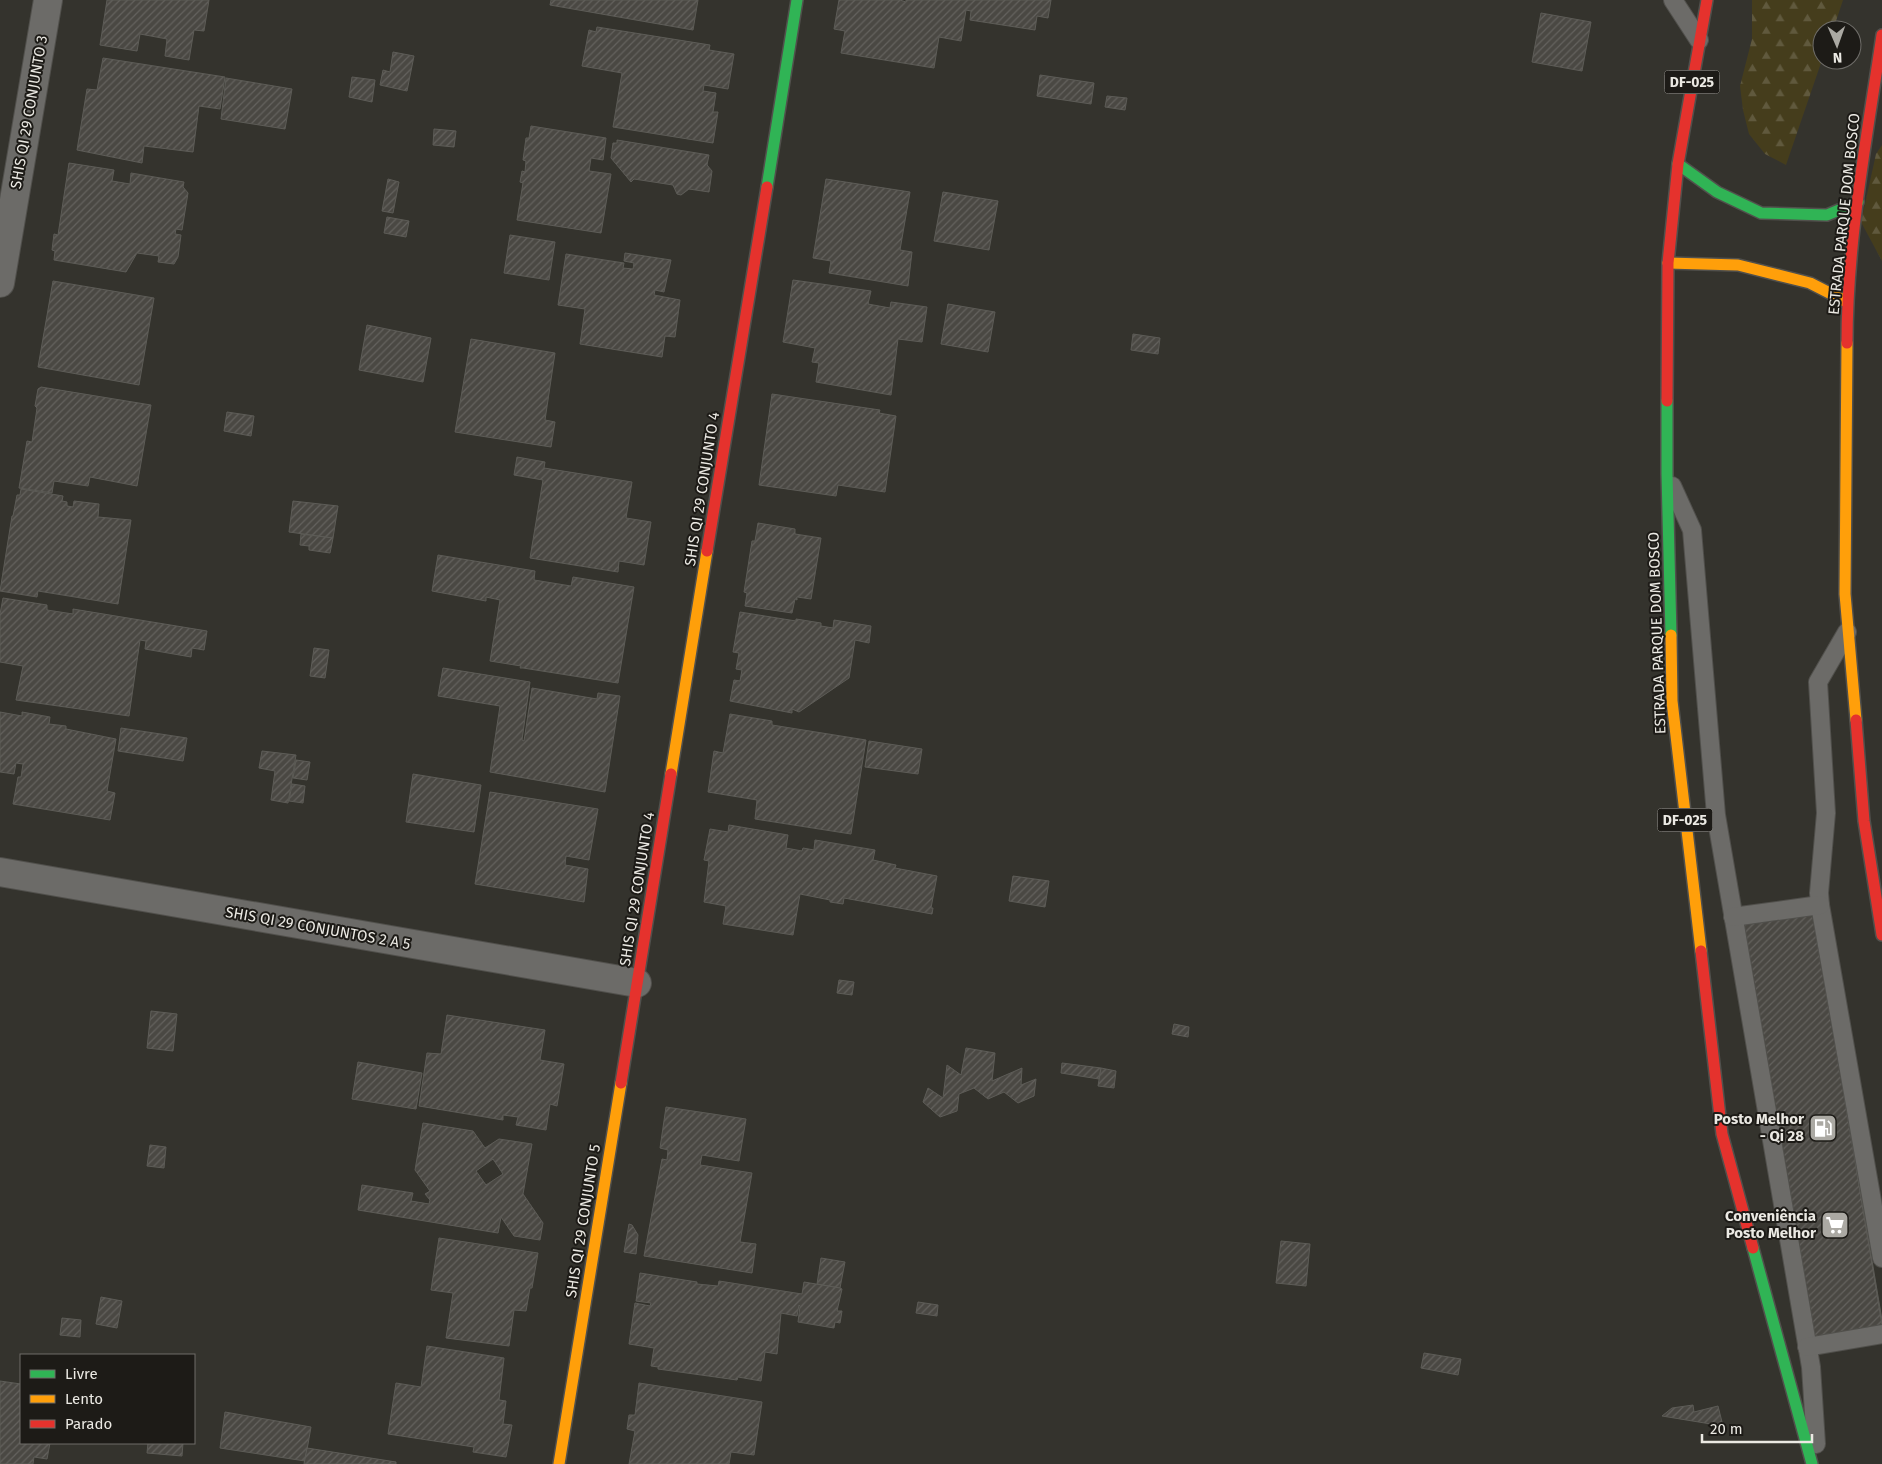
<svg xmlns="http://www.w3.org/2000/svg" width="1882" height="1464" font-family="'Fira Sans',sans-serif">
  <defs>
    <pattern id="forest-firs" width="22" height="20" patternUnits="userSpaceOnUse" patternTransform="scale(1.25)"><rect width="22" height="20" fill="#453d1c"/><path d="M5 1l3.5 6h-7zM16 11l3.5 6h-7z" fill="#60593d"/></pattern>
    <pattern id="building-hatch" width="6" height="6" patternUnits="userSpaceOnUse" patternTransform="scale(1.25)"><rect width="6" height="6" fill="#4a4843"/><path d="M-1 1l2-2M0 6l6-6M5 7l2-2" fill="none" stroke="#64625e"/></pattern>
  </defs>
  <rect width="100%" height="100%" fill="#34332d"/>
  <g fill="url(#forest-firs)">
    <path d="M1752,0H1843L1833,30H1822V60L1786,165L1765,154L1749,134L1743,110L1740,86L1752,39Z"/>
    <path d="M1882,145V261L1861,222L1876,154Z"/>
  </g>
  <g fill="url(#building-hatch)" stroke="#5d5c57" fill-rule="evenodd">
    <path d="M107,0H209L204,31L194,30L189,60L165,56L167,39L140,34L137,51L100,45Z"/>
    <path d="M551,0H698L693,30L550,5Z"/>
    <path d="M839,0H900L906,2V0H1051L1048,18L1037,16L1035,30L970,20L971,11L966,10L961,41L939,37L934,68L841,53L845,31L834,29Z"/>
    <path d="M1541,13L1591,22L1582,71L1532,62Z"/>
    <path d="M597,27L710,45L709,50L734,54L728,89L704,85L703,91L716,93L713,112H718L713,143L613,127L622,73L582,66L589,30L596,32Z"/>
    <path d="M393,52L414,56L407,91L380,85L383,70L390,72Z"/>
    <path d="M103,58L225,77L220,109L199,106L193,152L144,146L142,163L77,150L87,89L97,90Z"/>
    <path d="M1040,75L1094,83L1091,104L1037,96Z"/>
    <path d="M352,77L375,80L372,102L349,97Z"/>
    <path d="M226,78L292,89L285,129L221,119Z"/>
    <path d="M1107,96L1127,98L1125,110L1105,107Z"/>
    <path d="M531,126L606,138L603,160L591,158L589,171L611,174L601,233L517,220L523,183L520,182L522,171L525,172L526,161L523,160L526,138H529Z"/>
    <path d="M434,129L456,131L454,147L433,145Z"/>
    <path d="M617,140L709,155L707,165L712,171L709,192L689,189L681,195L677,194L673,185L634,179L631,182L611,158L613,143H617Z"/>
    <path d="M69,163L114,170L112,181L130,184L131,173L184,182L183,187L188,193L182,230L176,229L175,234L181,235L178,257L174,264L158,262L159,256L137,253L126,272L54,260L55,251L52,250L54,234L58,235Z"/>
    <path d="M388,179L399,182L393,213L382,211Z"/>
    <path d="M826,179L910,192L900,250L912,252L908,286L829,273L831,261L813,258Z"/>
    <path d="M943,192L998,201L989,250L934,241Z"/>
    <path d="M387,217L409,221L406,237L384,233Z"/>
    <path d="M510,235L555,242L549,280L504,273Z"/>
    <path d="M625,253L671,260L664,292L655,290L654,295L680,300L675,337L665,336L662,357L580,344L585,309L558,305L566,254L624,263L623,268L633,269L634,263L624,261Z"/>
    <path d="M793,280L871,291L868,304L890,308L891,302L927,307L922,342L898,339L891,395L816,382L819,363L812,362L815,348L783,342Z"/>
    <path d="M53,281L154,298L139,385L38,367Z"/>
    <path d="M948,304L995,312L988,352L941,344Z"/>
    <path d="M367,325L431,338L423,382L359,370Z"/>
    <path d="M1133,334L1160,338L1158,354L1131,350Z"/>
    <path d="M471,339L555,353L545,420L555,422L551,447L455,432Z"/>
    <path d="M41,387L151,405L137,486L90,477L88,486L54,481L52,493L19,488L27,441L32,442L37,408L35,406L38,389Z"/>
    <path d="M772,394L880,410L879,413L896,416L885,492L838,485L836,496L759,485Z"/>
    <path d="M227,412L254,416L251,436L224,431Z"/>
    <path d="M517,457L545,462L544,468L632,482L626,518L651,522L644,565L619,561L618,572L530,558L543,480L514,475Z"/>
    <path d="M21,489L63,496L62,501L67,502V506L73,507L74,501L99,504L98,517L131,520L118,604L38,591L37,597L0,591L12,516H13L17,495H20Z"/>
    <path d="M293,501L338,506L333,538L289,532Z"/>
    <path d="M758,523L795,529V534L821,538L811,599L797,597V600L795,599L792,613L745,606L747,593L744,592L752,541H755Z"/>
    <path d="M301,534L333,538L330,553L309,550V546L300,545Z"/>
    <path d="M438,555L535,571L534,580L571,586L573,577L634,587L618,683L523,668H520L521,666L490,661L500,600L486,597V601L432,591Z"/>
    <path d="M3,598L47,605V610L73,614V609L207,631L204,650L192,648L191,657L145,649L146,641L140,640L129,716L16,700L23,666L0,662V614Z"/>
    <path d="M740,612L796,621V619L821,623V626L833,628L834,620L871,626L869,643L855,640L849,678L799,712L792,709V713L730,701L734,680L740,681L742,670L736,669L739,653L733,652Z"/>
    <path d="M314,648L329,650L325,678L310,676Z"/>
    <path d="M443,668L530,682L522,740L524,741L532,688L597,699L598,693L620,696L605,792L490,772L500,706L438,696Z"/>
    <path d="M0,712L22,716V712L50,717L49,724L66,726V729L116,739L107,791L115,793L110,820L13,804L18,777H21L23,764L16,763L14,774L0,772Z"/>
    <path d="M730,714L772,721V725L866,740L851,834L755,819L757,800L708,792L714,751L723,753Z"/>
    <path d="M121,728L187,738L183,761L118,751Z"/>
    <path d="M869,741L922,749L918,774L865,767Z"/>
    <path d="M262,751L296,755L288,803L271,800L275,771L259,768Z"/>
    <path d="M296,760L310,762L307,780L293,778Z"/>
    <path d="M413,774L481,785L474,832L406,822Z"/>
    <path d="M292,784L305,786L303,803L289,801Z"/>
    <path d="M490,792L598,809L589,860L566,856L565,865L588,869L584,902L475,884Z"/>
    <path d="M729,825L788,835L786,848L802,851L803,848L814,850L815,840L875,850L873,860L896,865L895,868L937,876L931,908H933L932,914L844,898L843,904L830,902V900L800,894L793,935L723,924L726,906L704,902L709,861L704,860L710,829L728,832Z"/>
    <path d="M1013,876L1049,881L1045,907L1009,901Z"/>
    <path d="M1813,909L1882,1320V1323L1813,1334L1742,919Z"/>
    <path d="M1814,913L1882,1325L1811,1337L1742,924Z"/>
    <path d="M839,980L854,982L852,995L837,993Z"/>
    <path d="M151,1011L177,1014L173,1051L147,1048Z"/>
    <path d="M447,1015L545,1030L540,1060L564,1064L557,1106L550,1104L546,1130L516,1125L518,1117L503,1115V1120L419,1106L427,1053L441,1054Z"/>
    <path d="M1174,1024L1189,1027L1188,1037L1172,1034Z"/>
    <path d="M966,1048L995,1053L992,1081L1022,1068L1021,1085L1036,1079L1034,1096L1018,1103L1004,1092L988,1099L974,1088L959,1094L957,1111L940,1117L923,1102L928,1088L943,1098L947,1065L961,1075Z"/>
    <path d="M358,1062L422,1073L416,1109L352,1099Z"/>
    <path d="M1062,1063L1101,1068L1099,1079L1061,1073Z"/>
    <path d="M1101,1068L1116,1071L1114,1088L1098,1086Z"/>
    <path d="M666,1107L746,1119L739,1161L702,1155L700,1165L752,1173L740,1242L756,1244L752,1273L644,1256L662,1159L667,1160L668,1150L660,1148Z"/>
    <path d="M423,1123L473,1131L485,1148L499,1139L532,1144L523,1194L543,1223L540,1240L514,1236L501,1217L498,1233L358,1210L362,1185L413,1193L411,1201L429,1204L430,1200L425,1194L430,1191L415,1170ZM493,1159L503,1174L486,1185L476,1171Z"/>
    <path d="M150,1145L166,1147L164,1168L147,1166Z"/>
    <path d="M629,1224L632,1225L638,1235L636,1254L624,1252Z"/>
    <path d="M439,1238L538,1253L532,1288H530L526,1311L514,1310L509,1346L446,1338L453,1293L431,1290Z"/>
    <path d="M1281,1241L1310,1244L1306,1286L1276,1283Z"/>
    <path d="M821,1258L845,1262L840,1288L817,1284Z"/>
    <path d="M640,1273L697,1282V1284L718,1286L719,1281L802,1294L804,1282L840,1288L842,1289L837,1311H842L840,1323L835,1322L834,1328L798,1322L800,1306L799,1305L797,1316L781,1313L777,1354L765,1352L761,1381L738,1377L737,1380L658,1369V1367L651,1366L654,1348L629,1344L635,1303L650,1306L651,1303L636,1301Z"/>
    <path d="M101,1297L122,1301L117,1328L96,1324Z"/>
    <path d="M918,1302L938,1305L937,1316L916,1313Z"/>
    <path d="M62,1318L81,1320L80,1337L60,1335Z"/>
    <path d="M427,1346L504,1358L499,1400L506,1401L503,1424L512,1425L506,1457L473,1452L474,1447L388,1434L396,1383L421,1387Z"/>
    <path d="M1424,1353L1461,1359L1458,1375L1421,1368Z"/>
    <path d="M0,1381L21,1384V1443H50L47,1459L34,1457L33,1464H0Z"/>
    <path d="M639,1383L762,1402L754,1455L731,1452L729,1464H629L635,1431L627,1429L629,1415H635Z"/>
    <path d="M1693,1405L1694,1412L1718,1406L1723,1426L1662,1416L1672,1408Z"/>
    <path d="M225,1412L311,1427L305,1461L220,1448Z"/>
    <path d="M148,1443H183L182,1456L147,1453Z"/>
    <path d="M307,1448L396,1462V1464H304Z"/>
  </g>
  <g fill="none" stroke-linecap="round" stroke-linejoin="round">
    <defs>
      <g id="lane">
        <path d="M1673,0L1699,40"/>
        <path d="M1672,486L1692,530L1716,815L1811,1367L1816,1444"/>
        <path d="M1847,632L1818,682L1826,813L1819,893L1820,905L1882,1258"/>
        <path d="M1733,917L1820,905"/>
        <path d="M1807,1347L1882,1334"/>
      </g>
      <g id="street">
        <path d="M0,283L48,0"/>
        <path d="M0,872L637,983"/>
      </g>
      <g id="fast">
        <path d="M1678,164L1717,192L1761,213L1827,215L1858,202"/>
        <path d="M767,187L797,0"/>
        <path d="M1667,401V474L1671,635"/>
        <path d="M1753,1248L1812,1464"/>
      </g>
      <g id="slow">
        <path d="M1668,263L1738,265L1810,283L1847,302"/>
        <path d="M1847,343L1845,594L1856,720"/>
        <path d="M1671,635L1672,701L1701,951"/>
        <path d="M671,774L707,551"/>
        <path d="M559,1464L621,1083"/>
      </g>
      <g id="jam">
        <path d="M1847,343C1847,240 1867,137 1882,35"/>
        <path d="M1667,401L1668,263L1678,164L1707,0"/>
        <path d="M707,551L767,187"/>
        <path d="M1856,720L1864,821L1882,935"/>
        <path d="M1701,951L1722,1134L1753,1248"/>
        <path d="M621,1083L671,774"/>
      </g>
    </defs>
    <use href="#lane" stroke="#51504c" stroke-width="20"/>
    <use href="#street" stroke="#51504c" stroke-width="30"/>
    <use href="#fast" stroke="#51504c" stroke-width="14"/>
    <use href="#slow" stroke="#51504c" stroke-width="14"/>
    <use href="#jam" stroke="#51504c" stroke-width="14"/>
    <use href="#lane" stroke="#6c6b68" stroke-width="18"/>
    <use href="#street" stroke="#6c6b68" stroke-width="28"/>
    <use href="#fast" stroke="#30b455" stroke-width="11"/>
    <use href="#slow" stroke="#ff9f0a" stroke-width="11"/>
    <use href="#jam" stroke="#e5322d" stroke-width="11"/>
  </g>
  <defs>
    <symbol id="fuel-square" viewBox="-11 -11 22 22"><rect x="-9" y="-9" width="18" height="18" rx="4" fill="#aba9a3" stroke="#1d1b17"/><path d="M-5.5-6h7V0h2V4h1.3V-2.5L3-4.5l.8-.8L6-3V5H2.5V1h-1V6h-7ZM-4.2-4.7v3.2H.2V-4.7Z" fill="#fff"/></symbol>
    <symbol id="supermarket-square" viewBox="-11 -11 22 22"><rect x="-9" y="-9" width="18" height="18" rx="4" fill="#aba9a3" stroke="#1d1b17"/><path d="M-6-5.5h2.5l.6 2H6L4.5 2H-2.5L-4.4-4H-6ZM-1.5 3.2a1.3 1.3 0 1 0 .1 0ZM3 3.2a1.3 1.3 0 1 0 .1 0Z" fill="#fff"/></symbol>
  </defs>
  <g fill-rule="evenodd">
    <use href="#fuel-square" x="1807" y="1112" width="32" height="32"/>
    <use href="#supermarket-square" x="1819" y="1209" width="32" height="32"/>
  </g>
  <g text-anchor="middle" stroke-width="4" stroke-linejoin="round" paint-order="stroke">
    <g fill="#1d1b17" stroke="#adaba6" stroke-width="1">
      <rect x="1664.5" y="70.5" width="55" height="23" rx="4"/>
      <rect x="1657.5" y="808.5" width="55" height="23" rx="4"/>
    </g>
    <g font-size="14" font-weight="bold" fill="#ebe9e3">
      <text x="1692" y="87">DF-025</text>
      <text x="1685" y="825">DF-025</text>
    </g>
    <g font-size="15" fill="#ebe9e3" stroke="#1d1b17">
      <text transform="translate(29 112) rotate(-80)" y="5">SHIS QI 29 CONJUNTO 3</text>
      <text transform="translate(1844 214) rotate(-84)" y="5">ESTRADA PARQUE DOM BOSCO</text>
      <text transform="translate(702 489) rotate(-81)" y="5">SHIS QI 29 CONJUNTO 4</text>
      <text transform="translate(1657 633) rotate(-92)" y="5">ESTRADA PARQUE DOM BOSCO</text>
      <text transform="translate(637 889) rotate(-81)" y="5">SHIS QI 29 CONJUNTO 4</text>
      <text transform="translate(318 928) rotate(10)" y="5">SHIS QI 29 CONJUNTOS 2 A 5</text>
      <text transform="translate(583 1221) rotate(-81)" y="5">SHIS QI 29 CONJUNTO 5</text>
    </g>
    <g font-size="15" font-weight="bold" fill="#ebe9e3" stroke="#1d1b17" text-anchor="end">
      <text x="1804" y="1124">Posto Melhor<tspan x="1804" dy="17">- Qi 28</tspan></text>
      <text x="1816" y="1221">Conveniência<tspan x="1816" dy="17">Posto Melhor</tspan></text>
    </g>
  </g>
  <rect x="20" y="1354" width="175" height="90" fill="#1d1b17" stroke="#6f6d69"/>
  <rect x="30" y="1370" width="25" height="8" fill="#30b455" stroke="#6f6d69"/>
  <text x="65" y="1379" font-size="15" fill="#ebe9e3">Livre</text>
  <rect x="30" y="1395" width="25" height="8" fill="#ff9f0a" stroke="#6f6d69"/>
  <text x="65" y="1404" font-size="15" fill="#ebe9e3">Lento</text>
  <rect x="30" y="1420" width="25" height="8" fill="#e5322d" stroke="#6f6d69"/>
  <text x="65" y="1429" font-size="15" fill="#ebe9e3">Parado</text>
  <g transform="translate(1837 45) rotate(178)"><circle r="24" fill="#1d1b17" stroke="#6f6d69"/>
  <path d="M0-4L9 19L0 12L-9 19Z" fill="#aba9a3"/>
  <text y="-8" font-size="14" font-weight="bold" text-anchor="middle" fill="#ebe9e3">N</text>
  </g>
  <path d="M1702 1434v8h110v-8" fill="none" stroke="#ebe9e3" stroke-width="2.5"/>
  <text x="1710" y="1434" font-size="15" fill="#ebe9e3" stroke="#1d1b17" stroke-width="4" paint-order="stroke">20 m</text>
</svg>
